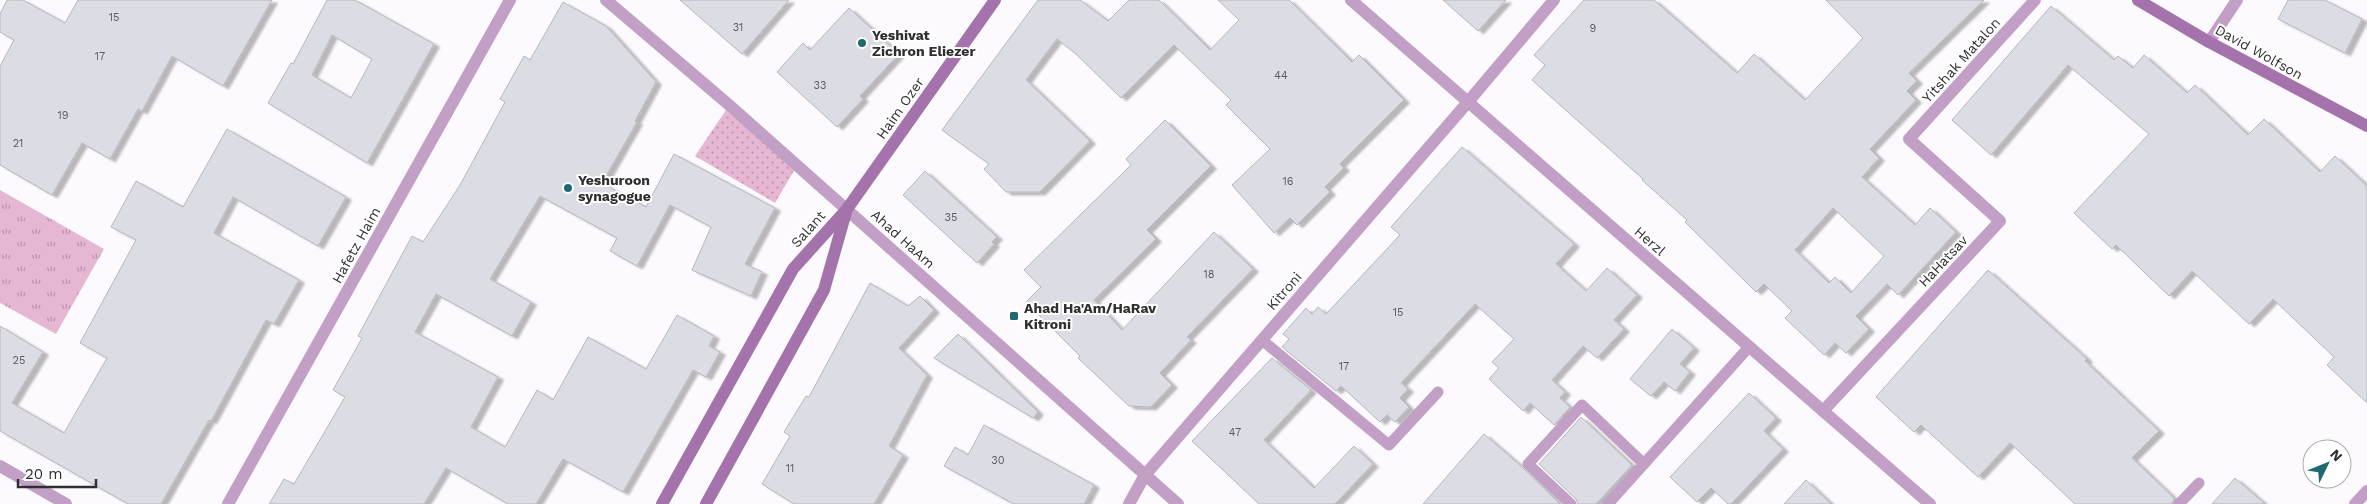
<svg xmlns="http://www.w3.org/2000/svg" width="2367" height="504" font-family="'Work Sans',sans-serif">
  <defs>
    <pattern id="park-tufts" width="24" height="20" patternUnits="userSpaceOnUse" patternTransform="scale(1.25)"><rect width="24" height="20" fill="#e6b7d2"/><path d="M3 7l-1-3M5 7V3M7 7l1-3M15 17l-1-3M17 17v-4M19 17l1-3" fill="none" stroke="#bb95ab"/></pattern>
    <pattern id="garden-dots" width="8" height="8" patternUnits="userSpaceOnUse" patternTransform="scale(1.25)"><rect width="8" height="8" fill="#e6b7d2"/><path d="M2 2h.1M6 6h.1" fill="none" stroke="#bb95ab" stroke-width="1.8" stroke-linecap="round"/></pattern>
    <filter id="shadow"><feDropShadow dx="5.5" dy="3" stdDeviation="1" flood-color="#0004"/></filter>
  </defs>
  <rect width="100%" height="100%" fill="#fcfafe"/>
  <path fill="url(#park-tufts)" d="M0,190L104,249L56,334L0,303Z"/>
  <path fill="url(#garden-dots)" d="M726,110L795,169L775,203L695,156Z"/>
  <g fill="#dcdde4" stroke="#b6b7be" fill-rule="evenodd" filter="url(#shadow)">
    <path d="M7,0H23L65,23L78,0H272L223,86L172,56L142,111L138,109L110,159L82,143L52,195L0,165V66L14,40L0,32V14Z"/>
    <path d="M327,0H355L434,44L367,163L268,103L291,63L293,64ZM332,35L372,59L351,98L312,75Z"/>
    <path d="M680,0H789L742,54Z"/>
    <path d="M1038,0H1080L1108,21L1129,0H1159L1210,50L1239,20L1218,0H1289L1352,62L1359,55L1404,100L1340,164L1344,168L1325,187L1330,192L1297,225L1290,218L1274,233L1232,185L1270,149L1226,105L1231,100L1174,45L1121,98L1076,54L1057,39L1026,80L1090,141L1040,192H1006L984,169L989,164L942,130Z"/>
    <path d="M1443,0H1506L1478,31Z"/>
    <path d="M1584,0H1654L1737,73L1754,54L1805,100L1863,38L1826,0H1984L1909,73L1917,81L1907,91L1916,100L1870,149L1879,158L1862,177L1915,225L1930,208L1956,232L1898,295L1887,284L1856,316L1869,329L1846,353L1835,343L1824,355L1785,318L1792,311L1764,284L1756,292L1685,222L1687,220L1642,180L1643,179L1532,80L1545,65L1534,55ZM1833,208L1884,256L1851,293L1835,277L1829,283L1795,250Z"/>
    <path d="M2288,0H2325L2362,19L2345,53L2278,19Z"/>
    <path d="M563,2L606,26L656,82L635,121L637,122L602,183L646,207L674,154L775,208L745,264L762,272L751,296L692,270L711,227L670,205L637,266L610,251L617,238L540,196L490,279L531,302L512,336L436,294L415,332L498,377L471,427L505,447L537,390L553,400L588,337L646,369L677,315L714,336L709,346L720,352L706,377L693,370L623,492L563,459L536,504H508L446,468L424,504H269L284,479L294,484L345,397L333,390L362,338L358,336L412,236L423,242L460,185L505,102L500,99L524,56L530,60Z"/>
    <path d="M2051,6L2114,60L2118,56L2133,68L2144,55L2187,93L2195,85L2248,135L2264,119L2320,172L2335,156L2367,186V403L2327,365L2334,357L2273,299L2249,324L2192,271L2169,296L2116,245L2112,249L2074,213L2149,134L2068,65L1991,155L1952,120Z"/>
    <path d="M849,8L899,54L860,96L863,99L837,127L777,72L803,43L810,50Z"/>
    <path d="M1165,120L1211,166L1147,230L1156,239L1094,300L1122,330L1214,232L1253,269L1187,337L1191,340L1160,373L1172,385L1151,407L1129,406L1078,358L1080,356L1026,302L1041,287L1024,270L1131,165L1126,159Z"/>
    <path d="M227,129L346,197L318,246L233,197L214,233L299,280L274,324L266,320L211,421L209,420L161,504H128L0,431V326L43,352L12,403L64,433L107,358L80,343L136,240L111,227L136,181L183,207Z"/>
    <path d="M1462,147L1574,244L1556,264L1586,291L1607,268L1637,295L1614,320L1624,329L1597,358L1583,346L1552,380L1565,392L1560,398L1570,407L1554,425L1530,403L1523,411L1489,379L1499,368L1492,362L1514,339L1475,304L1401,383L1408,389L1400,398L1409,407L1395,422L1387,415L1380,422L1341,386L1336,391L1282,347L1289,339L1283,334L1306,308L1312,314L1318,307L1326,314L1400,235L1391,227Z"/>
    <path d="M925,171L997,237L992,242L994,244L977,263L903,195Z"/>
    <path d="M1988,270L2087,359L2085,361L2159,431L2132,458L2174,498L2172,504H2075L2010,443L1978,477L1921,425L1914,432L1876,397Z"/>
    <path d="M870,283L908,306L920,296L934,310L899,348L927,375L889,446L903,455L874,504H794L762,484L790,436L784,432L806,396L809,397Z"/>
    <path d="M1672,329L1694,348L1680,364L1690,372L1675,391L1664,382L1651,396L1630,379Z"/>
    <path d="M958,334L1038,412L1033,418L934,358Z"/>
    <path d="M1272,358L1311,390L1264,440L1314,488L1354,446L1373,464L1335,504H1259L1192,441Z"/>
    <path d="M1749,393L1776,418L1764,431L1783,449L1731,504H1728L1711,488L1697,502L1670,477Z"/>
    <path d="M1581,417L1632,465L1596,504H1578L1576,499L1539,464Z"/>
    <path d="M984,425L1094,485L1084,504H1014L944,466L955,447L968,455Z"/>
    <path d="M1484,434L1521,466L1560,504H1423Z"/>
    <path d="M2235,478L2265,504H2212Z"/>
    <path d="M1806,480L1831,504H1784Z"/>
  </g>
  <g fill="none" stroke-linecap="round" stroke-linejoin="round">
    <g stroke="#c2a0c6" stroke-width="11">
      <path d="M1262,340L1389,445L1438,392"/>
      <path d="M1571,504L1528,464L1582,405L1644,464"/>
      <path d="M1608,504L1749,347"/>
      <path d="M2179,504L2199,483"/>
    </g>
    <g stroke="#c2a0c6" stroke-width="12">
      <path d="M606,0L728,104L1178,504"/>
      <path d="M1351,0L1930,504"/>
      <path d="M2209,42L2237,0"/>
      <path d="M1823,411L2000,221L1909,139L2035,0"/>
      <path d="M0,466L66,504"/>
      <path d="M228,504L510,0"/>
      <path d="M1129,504L1145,475L1468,102L1554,0"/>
      <path d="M2355,504L2367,491"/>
    </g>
    <g stroke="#a573ab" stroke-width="12">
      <path d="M2138,0L2209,42L2367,126"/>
      <path d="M662,504L793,269L847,209L995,0"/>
      <path d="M706,504L824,290L846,212"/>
    </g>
  </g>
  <g fill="#1e6a70" stroke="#fff" stroke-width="2">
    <circle cx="862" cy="43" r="5"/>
    <circle cx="568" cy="188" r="5"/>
    <rect x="1009" y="311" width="10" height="10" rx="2.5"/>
  </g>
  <g text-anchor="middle" stroke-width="4" stroke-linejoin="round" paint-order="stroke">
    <g font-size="11" fill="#5a5a5e">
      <text x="114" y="21">15</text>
      <text x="738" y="31">31</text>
      <text x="1593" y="32">9</text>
      <text x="100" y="60">17</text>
      <text x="1281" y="79">44</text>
      <text x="820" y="89">33</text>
      <text x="63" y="119">19</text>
      <text x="18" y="147">21</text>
      <text x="1288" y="185">16</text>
      <text x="951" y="221">35</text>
      <text x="1209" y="278">18</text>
      <text x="1398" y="316">15</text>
      <text x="19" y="364">25</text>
      <text x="1344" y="370">17</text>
      <text x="1235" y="436">47</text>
      <text x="998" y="464">30</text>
      <text x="790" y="472">11</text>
    </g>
    <g font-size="14" font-weight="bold" fill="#2f2e31" stroke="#fff" text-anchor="start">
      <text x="872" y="40">Yeshivat<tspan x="872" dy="16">Zichron Eliezer</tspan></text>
      <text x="578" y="185">Yeshuroon<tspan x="578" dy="16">synagogue</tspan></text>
      <text x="1024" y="313">Ahad Ha'Am/HaRav<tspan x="1024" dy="16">Kitroni</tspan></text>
    </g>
    <g font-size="14" fill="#2f2e31" stroke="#fff">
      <text transform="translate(2259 52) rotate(29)" y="5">David Wolfson</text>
      <text transform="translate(1961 60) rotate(-48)" y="5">Yitshak Matalon</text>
      <text transform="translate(900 108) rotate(-55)" y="5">Haim Ozer</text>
      <text transform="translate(808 229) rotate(-48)" y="5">Salant</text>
      <text transform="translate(903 239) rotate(42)" y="5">Ahad HaAm</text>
      <text transform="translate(1650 241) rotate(41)" y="5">Herzl</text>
      <text transform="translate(356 245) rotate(-61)" y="5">Hafetz Haim</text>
      <text transform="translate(1943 261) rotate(-47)" y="5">HaHatsav</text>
      <text transform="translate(1284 291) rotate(-49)" y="5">Kitroni</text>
    </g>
  </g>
  <g transform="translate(2327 464) rotate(47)"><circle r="24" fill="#ffffff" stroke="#acabad"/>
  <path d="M0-4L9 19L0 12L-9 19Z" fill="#1e6a70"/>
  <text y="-8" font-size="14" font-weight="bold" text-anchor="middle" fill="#2f2e31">N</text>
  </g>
  <path d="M18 479v8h78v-8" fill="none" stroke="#2f2e31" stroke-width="2.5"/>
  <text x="25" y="479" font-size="15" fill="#2f2e31" stroke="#ffffff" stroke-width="4" paint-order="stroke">20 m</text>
</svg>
